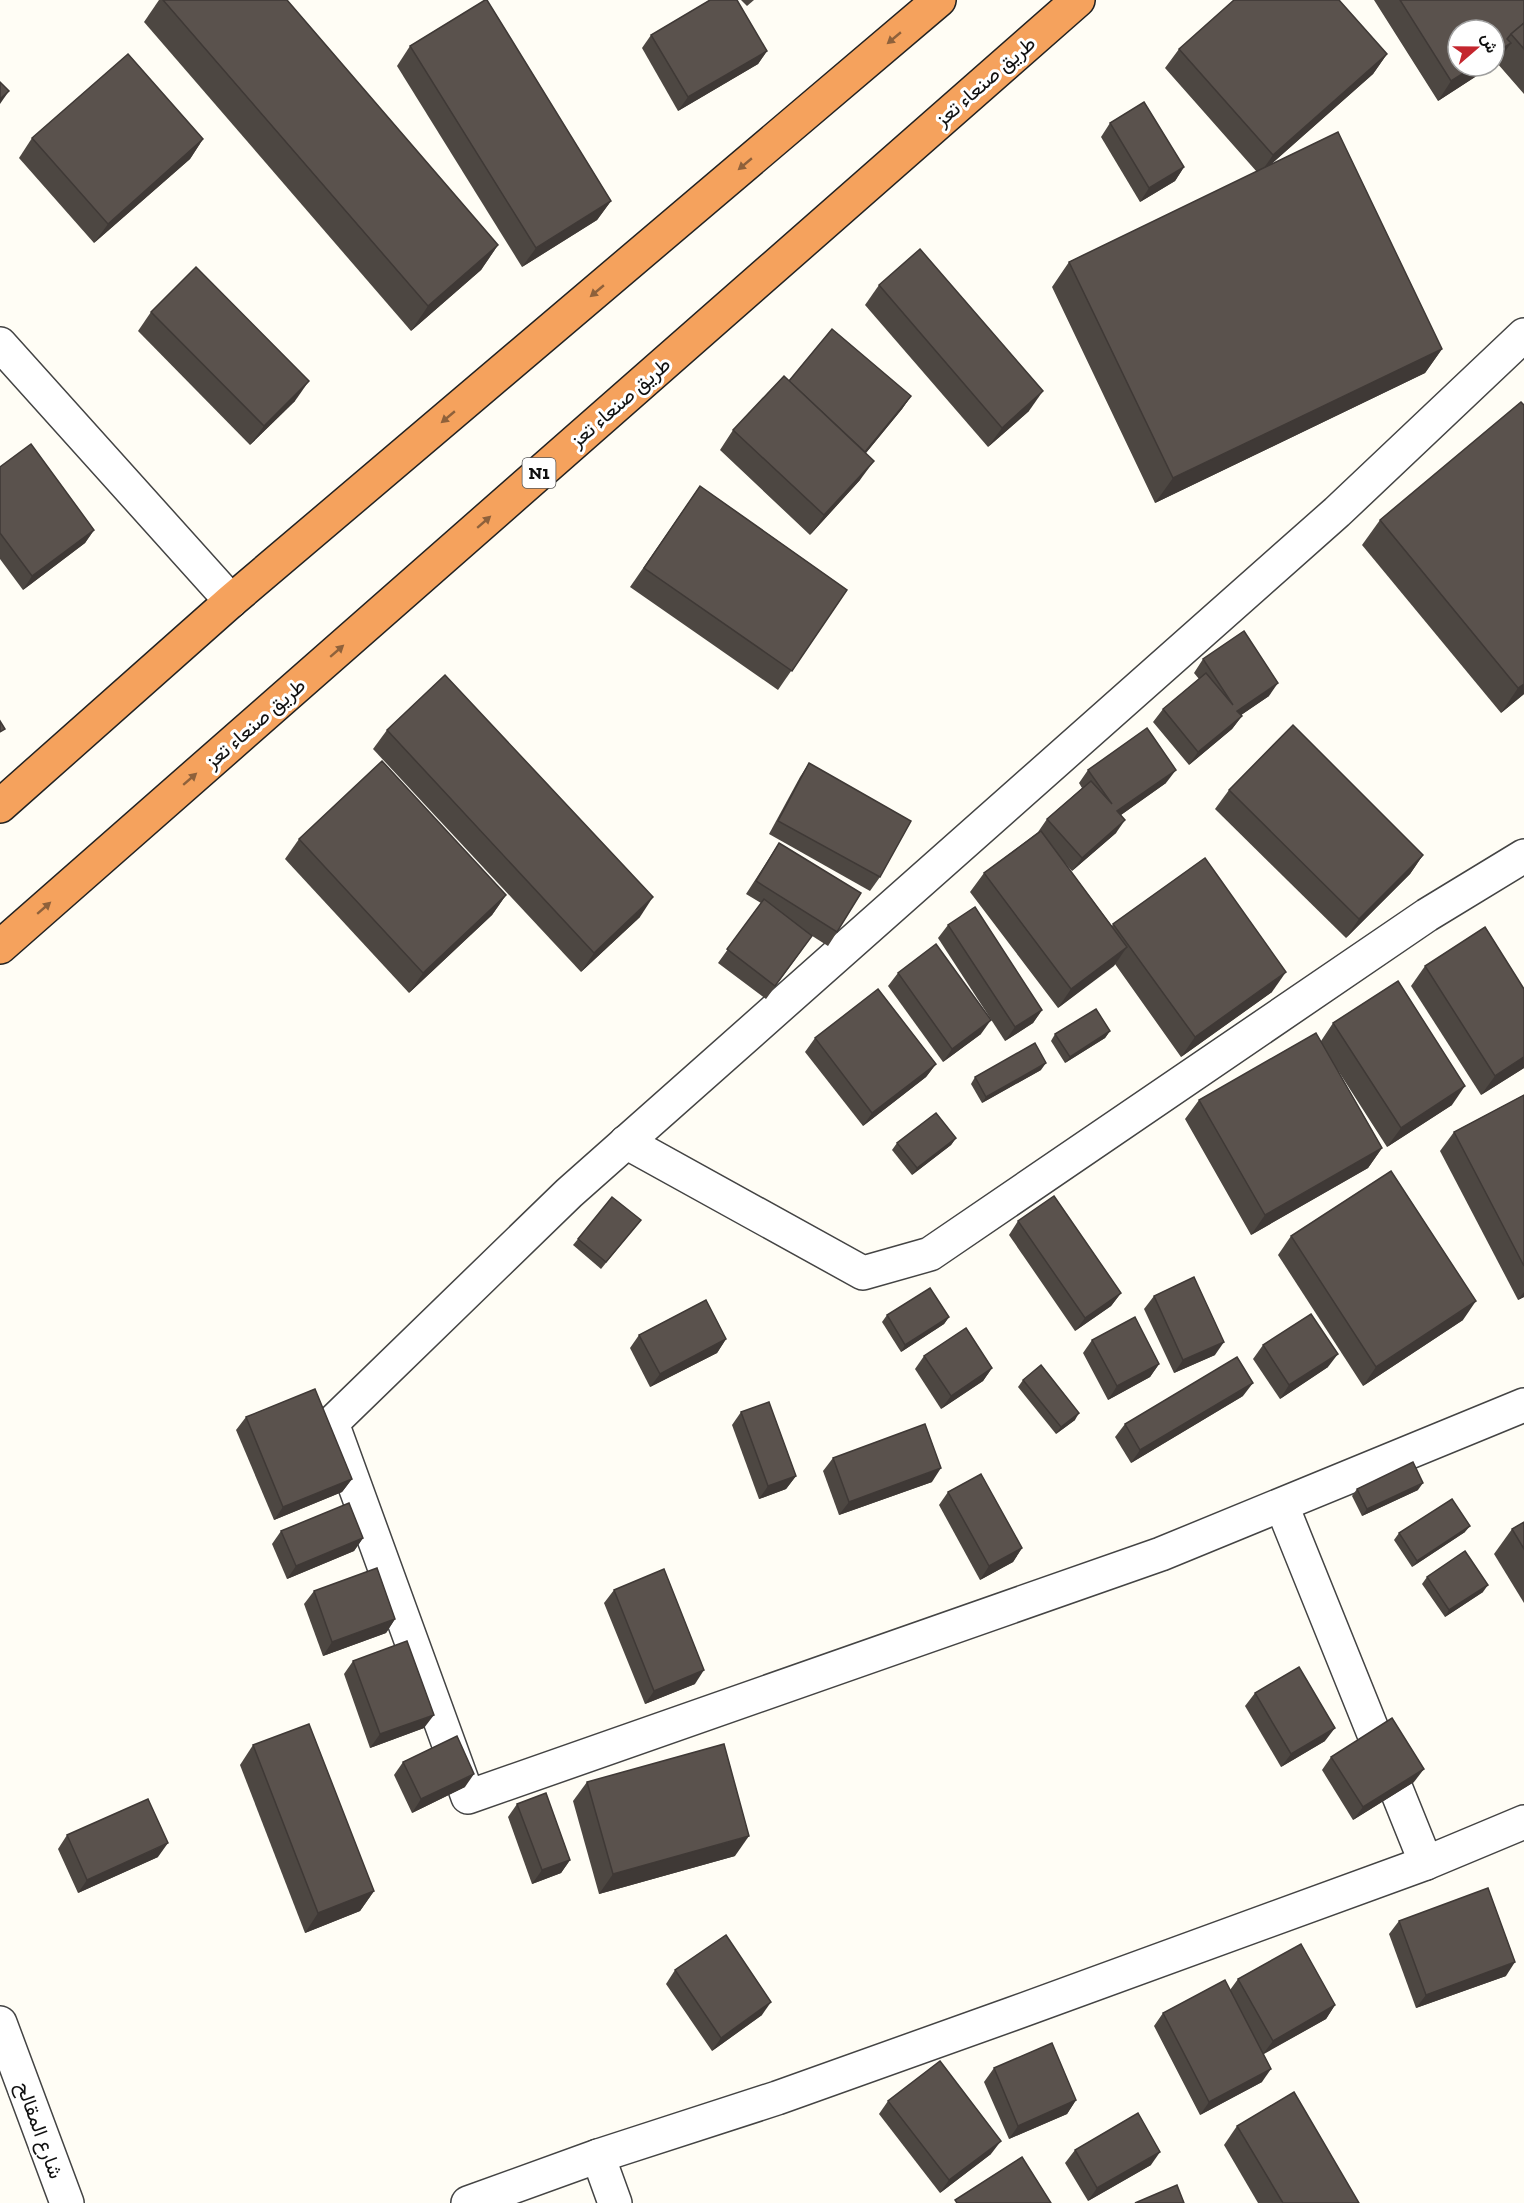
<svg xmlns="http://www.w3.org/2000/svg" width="1524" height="2203" font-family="'Zilla Slab',Vazirmatn,serif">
  <rect width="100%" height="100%" fill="#fffdf5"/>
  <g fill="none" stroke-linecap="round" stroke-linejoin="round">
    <defs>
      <g id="street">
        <path d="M1524,335L1337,512L569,1193L332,1423L468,1797L1161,1554L1524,1405"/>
        <path d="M0,344L231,601"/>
        <path d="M626,1142L863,1273L930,1254L1427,915L1524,856"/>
        <path d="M1282,1506L1426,1863"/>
        <path d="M0,2023L67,2203"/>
        <path d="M598,2156L615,2203"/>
        <path d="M468,2203L598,2156L777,2098L1012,2014L1426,1863L1524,1822"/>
      </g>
      <g id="highway">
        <path d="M0,806L231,601L939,0"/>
        <path d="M0,947L1078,0"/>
      </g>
    </defs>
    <use href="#street" stroke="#444" stroke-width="36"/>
    <use href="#highway" stroke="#222" stroke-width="36"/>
    <use href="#street" stroke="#fff" stroke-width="33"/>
    <use href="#highway" stroke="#f5a25d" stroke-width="33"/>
  </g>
  <g fill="#4d4742">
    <path d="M159,0H287L498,245L481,270L411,331L144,22Z"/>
    <path d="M741,0H754L747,6Z"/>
    <path d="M1374,0H1524V94L1497,63L1494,65V30L1492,66L1438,101Z"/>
    <path d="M651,35L767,51L758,64L678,111L642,48Z"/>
    <path d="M410,46L611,201L597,220L522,267L397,66Z"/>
    <path d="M1179,49L1387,54L1373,74L1269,166L1442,349L1425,373L1155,503L1052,287L1069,262L1257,172L1165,68Z"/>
    <path d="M1110,123L1184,167L1175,181L1140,202L1101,137Z"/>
    <path d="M32,138L203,139L190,159L94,243L19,158Z"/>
    <path d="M879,285L1029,411L988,447L865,305Z"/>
    <path d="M151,312L295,401L250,445L138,331Z"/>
    <path d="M789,381L911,396L902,409L866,453L860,480L810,535L720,450L733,430Z"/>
    <path d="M1524,405V694L1501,713L1362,545L1380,520Z"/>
    <path d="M0,467L94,530L85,543L23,590L0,559Z"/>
    <path d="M700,486L847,590L778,690L630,587Z"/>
    <path d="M1203,659L1269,696L1241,715L1242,716L1232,729L1189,765L1153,722L1163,709L1199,679L1194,673Z"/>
    <path d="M387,730L640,917L581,972L373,749Z"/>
    <path d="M809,763L880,877L870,891L769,834L800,777Z"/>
    <path d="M1088,770L1166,783L1121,815L1116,833L1072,871L1063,861L1112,926L1113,924L1272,992L1181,1057L1115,964L1058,1008L970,892L984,873L1038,832L1047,819L1082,788L1079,783Z"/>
    <path d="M1229,790L1423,855L1410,874L1346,938L1215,809Z"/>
    <path d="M299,839L506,895L492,915L409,993L285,859Z"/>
    <path d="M779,843L837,932L828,946L806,932L802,950L766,999L718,963L761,903L746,894Z"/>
    <path d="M948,925L1042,1010L1033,1023L1005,1041L938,938Z"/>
    <path d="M1425,966L1524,1068L1481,1095L1411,986Z"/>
    <path d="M898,973L981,1034L943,1062L888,986Z"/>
    <path d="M1333,1023L1452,1105L1387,1147L1337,1069L1382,1148L1368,1168L1251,1235L1185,1119L1199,1100L1321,1041Z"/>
    <path d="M1110,1031L1105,1038L1065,1063L1051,1041L1055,1034Z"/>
    <path d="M815,1038L936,1064L926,1077L863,1126L805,1052Z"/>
    <path d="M1041,1070L982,1103L971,1084L975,1077Z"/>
    <path d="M1524,1095V1297L1518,1300L1440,1151L1454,1132Z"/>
    <path d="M956,1138L951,1145L912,1175L892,1150L897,1143Z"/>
    <path d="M641,1220L601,1269L573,1245L578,1239Z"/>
    <path d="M1018,1221L1121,1293L1111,1306L1075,1331L1009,1235Z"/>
    <path d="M1291,1236L1463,1320L1363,1386L1278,1255Z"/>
    <path d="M1154,1296L1215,1355L1174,1373L1144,1309Z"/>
    <path d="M887,1315L949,1317L944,1324L901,1352L882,1322Z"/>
    <path d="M639,1335L726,1339L717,1353L650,1387L630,1348Z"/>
    <path d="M1092,1340L1159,1364L1150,1377L1108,1400L1083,1353Z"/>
    <path d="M1263,1345L1328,1367L1280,1399L1253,1359Z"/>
    <path d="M924,1356L992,1368L983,1381L941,1409L915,1369Z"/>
    <path d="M1023,1380L1075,1420L1056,1434L1018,1387Z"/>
    <path d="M1243,1396L1131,1463L1115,1437L1125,1424Z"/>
    <path d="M741,1412L796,1476L786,1489L759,1499L732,1425Z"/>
    <path d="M246,1417L352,1479L342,1492L274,1520L236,1430Z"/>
    <path d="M833,1458L932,1482L839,1515L823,1471Z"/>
    <path d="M1357,1489L1418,1490L1362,1516L1352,1496Z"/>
    <path d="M948,1492L1022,1548L1013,1562L980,1580L939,1505Z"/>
    <path d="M1524,1522V1603L1494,1554L1512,1529Z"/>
    <path d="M281,1531L363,1538L354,1551L287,1579L272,1544Z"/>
    <path d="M1465,1532L1412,1567L1394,1540L1399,1533Z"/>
    <path d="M1427,1577L1483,1592L1445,1617L1422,1584Z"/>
    <path d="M614,1590L695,1684L645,1704L604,1603Z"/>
    <path d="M314,1591L395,1619L386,1633L323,1656L304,1604Z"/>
    <path d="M353,1661L424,1728L370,1748L344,1674Z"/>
    <path d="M1255,1693L1325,1741L1281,1767L1245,1706Z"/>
    <path d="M253,1745L374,1891L360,1911L305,1933L240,1765Z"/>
    <path d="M1331,1757L1414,1782L1353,1820L1322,1770Z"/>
    <path d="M403,1762L465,1787L412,1813L394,1775Z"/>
    <path d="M587,1782L735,1856L599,1894L573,1801Z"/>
    <path d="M517,1804L570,1860L561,1873L532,1884L508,1817Z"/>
    <path d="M67,1835L158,1857L78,1893L58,1849Z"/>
    <path d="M1399,1921L1506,1976L1416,2008L1389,1934Z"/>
    <path d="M675,1970L762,2015L712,2051L666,1984Z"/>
    <path d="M1238,1979L1335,2005L1326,2019L1264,2054L1262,2082L1200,2115L1154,2026L1163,2013L1230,1990Z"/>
    <path d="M994,2068L1076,2100L1067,2114L1009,2139L984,2082Z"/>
    <path d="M888,2101L991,2154L940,2193L879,2114Z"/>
    <path d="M1237,2126L1359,2203H1258L1224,2145Z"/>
    <path d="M1075,2150L1151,2165L1088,2201L1065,2163Z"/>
  </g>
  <g fill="#3f3936">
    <path d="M1511,43L1497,63L1494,65V54Z"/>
    <path d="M767,51L758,64L678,111L688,97Z"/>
    <path d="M1387,54L1373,74L1259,175L1273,155Z"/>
    <path d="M1475,66H1492L1438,101L1451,81Z"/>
    <path d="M9,91L0,104V99Z"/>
    <path d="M203,139L190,159L94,243L108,224Z"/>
    <path d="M1184,167L1175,181L1140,202L1149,188Z"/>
    <path d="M611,201L597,220L522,267L536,248Z"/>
    <path d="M498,245L481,270L411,331L428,306Z"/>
    <path d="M1442,349L1425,373L1155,503L1173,478Z"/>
    <path d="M309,381L295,401L250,445L264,426Z"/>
    <path d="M1043,391L1029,411L988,447L1002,428Z"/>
    <path d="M911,396L902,409L851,471L861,457Z"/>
    <path d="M874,461L860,480L810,535L824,515Z"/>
    <path d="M94,530L85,543L23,590L32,576Z"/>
    <path d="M1278,683L1269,696L1228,724L1237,711Z"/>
    <path d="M1524,684V694L1501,713L1518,688Z"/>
    <path d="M1242,716L1232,729L1189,765L1198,752Z"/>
    <path d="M1176,770L1166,783L1108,824L1117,811Z"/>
    <path d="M1125,820L1116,833L1072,871L1082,858Z"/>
    <path d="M1423,855L1410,874L1346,938L1359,919Z"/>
    <path d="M506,895L492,915L409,993L423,973Z"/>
    <path d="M653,897L640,917L581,972L594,953Z"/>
    <path d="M1127,947L1114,966L1058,1008L1071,989Z"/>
    <path d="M1286,972L1272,992L1181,1057L1195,1037Z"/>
    <path d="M1042,1010L1033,1023L1005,1041L1015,1027Z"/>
    <path d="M991,1020L981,1034L943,1062L952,1049Z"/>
    <path d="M1110,1031L1105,1038L1065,1063L1070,1057Z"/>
    <path d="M1524,1057V1068L1481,1095L1495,1076Z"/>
    <path d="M1046,1063L1041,1070L982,1103L986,1097Z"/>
    <path d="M936,1064L926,1077L863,1126L872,1113Z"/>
    <path d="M1465,1086L1452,1105L1387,1147L1401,1128Z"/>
    <path d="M956,1138L951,1145L912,1175L917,1168Z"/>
    <path d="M1382,1148L1368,1168L1251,1235L1265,1215Z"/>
    <path d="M1524,1292V1297L1518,1300Z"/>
    <path d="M1121,1293L1111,1306L1075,1331L1085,1318Z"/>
    <path d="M1476,1301L1463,1320L1363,1386L1376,1367Z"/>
    <path d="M949,1317L944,1324L901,1352L905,1345Z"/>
    <path d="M726,1339L717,1353L650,1387L660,1374Z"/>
    <path d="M1224,1342L1215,1355L1174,1373L1183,1360Z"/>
    <path d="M1338,1354L1328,1367L1280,1399L1289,1385Z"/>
    <path d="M1159,1364L1150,1377L1108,1400L1117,1386Z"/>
    <path d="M992,1368L983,1381L941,1409L951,1396Z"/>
    <path d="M1253,1383L1243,1396L1131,1463L1140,1450Z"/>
    <path d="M1079,1413L1075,1420L1056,1434L1061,1427Z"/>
    <path d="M941,1468L932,1482L839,1515L849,1502Z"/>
    <path d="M796,1476L786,1489L759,1499L768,1486Z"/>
    <path d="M352,1479L342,1492L274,1520L283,1507Z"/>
    <path d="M1423,1483L1418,1490L1362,1516L1367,1509Z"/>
    <path d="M1470,1526L1465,1532L1412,1567L1417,1561Z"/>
    <path d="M363,1538L354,1551L287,1579L296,1566Z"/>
    <path d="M1022,1548L1013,1562L980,1580L989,1566Z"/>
    <path d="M1488,1585L1483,1592L1445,1617L1449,1610Z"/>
    <path d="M395,1619L386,1633L323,1656L332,1642Z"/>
    <path d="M704,1670L695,1684L645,1704L654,1691Z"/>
    <path d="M434,1715L424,1728L370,1748L380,1734Z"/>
    <path d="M1335,1728L1325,1741L1281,1767L1291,1754Z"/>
    <path d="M1424,1769L1414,1782L1353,1820L1363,1807Z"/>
    <path d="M474,1774L465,1787L412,1813L421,1799Z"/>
    <path d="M749,1836L735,1856L599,1894L613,1874Z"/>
    <path d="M168,1843L158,1857L78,1893L87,1880Z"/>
    <path d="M570,1860L561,1873L532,1884L542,1870Z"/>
    <path d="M374,1891L360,1911L305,1933L318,1913Z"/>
    <path d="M1515,1962L1506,1976L1416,2008L1426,1995Z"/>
    <path d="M771,2002L762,2015L712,2051L721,2038Z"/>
    <path d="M1335,2005L1326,2019L1263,2054L1273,2041Z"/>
    <path d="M1271,2069L1262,2082L1200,2115L1209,2102Z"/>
    <path d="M1076,2100L1067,2114L1009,2139L1018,2126Z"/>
    <path d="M1001,2141L991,2154L940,2193L949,2180Z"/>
    <path d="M1160,2152L1151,2165L1088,2201L1097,2188Z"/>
  </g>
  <g fill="#5a524d" stroke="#3f3936" stroke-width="1.5">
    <path d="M163,0H287L498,245L428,306Z"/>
    <path d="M485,0H487L611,201L536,248L410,46Z"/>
    <path d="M710,0H737L767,51L688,97L651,35Z"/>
    <path d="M1234,0H1339L1387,54L1273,155L1179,49Z"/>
    <path d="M1400,0H1524V23L1511,34L1507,39L1511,43L1494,54V30H1458V66H1475L1451,81Z"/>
    <path d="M1524,23V49L1511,34Z"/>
    <path d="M128,54L203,139L108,224L32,138Z"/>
    <path d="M0,82L9,91L0,99Z"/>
    <path d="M1144,102L1184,167L1149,188L1110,123Z"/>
    <path d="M1338,132L1442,349L1173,478L1069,262Z"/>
    <path d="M920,249L1043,391L1002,428L879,285Z"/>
    <path d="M196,267L309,381L264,426L151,312Z"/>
    <path d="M832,329L911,396L865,452L789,381Z"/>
    <path d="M784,376L874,461L824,515L733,430Z"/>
    <path d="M1521,402L1524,405V684L1518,688L1380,520Z"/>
    <path d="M31,444L94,530L32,576L0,533V467Z"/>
    <path d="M700,486L847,590L792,671L644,568Z"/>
    <path d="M1244,631L1278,683L1237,711L1242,716L1198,752L1163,709L1206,673L1233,705L1203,659Z"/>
    <path d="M445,675L653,897L594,953L387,730Z"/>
    <path d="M0,721L5,729L0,732Z"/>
    <path d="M1293,725L1423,855L1359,919L1229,790Z"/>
    <path d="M1147,728L1176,770L1117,811L1125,820L1082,858L1047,819L1091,781L1112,804L1088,770Z"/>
    <path d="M382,761L506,895L423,973L299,839Z"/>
    <path d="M809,763L911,821L880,877L778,821Z"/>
    <path d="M1041,831L1127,947L1071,989L984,873Z"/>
    <path d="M779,843L861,893L837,932L756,881Z"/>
    <path d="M1205,858L1286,972L1195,1037L1113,924Z"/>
    <path d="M764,899L812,936L775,986L727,949Z"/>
    <path d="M975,907L1042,1010L1015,1027L948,925Z"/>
    <path d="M1485,927L1524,989V1057L1495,1076L1425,966Z"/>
    <path d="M936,944L991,1020L952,1049L898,973Z"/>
    <path d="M1398,981L1465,1086L1401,1128L1333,1023Z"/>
    <path d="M878,989L936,1064L872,1113L815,1038Z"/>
    <path d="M1096,1009L1110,1031L1070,1057L1055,1034Z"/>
    <path d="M1316,1033L1382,1148L1265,1215L1199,1100Z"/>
    <path d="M1035,1043L1046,1063L986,1097L975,1077Z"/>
    <path d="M1524,1095V1266L1454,1132Z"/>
    <path d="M936,1113L956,1138L917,1168L897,1143Z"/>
    <path d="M1391,1171L1476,1301L1376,1367L1291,1236Z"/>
    <path d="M1054,1196L1121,1293L1085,1318L1018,1221Z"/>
    <path d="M612,1197L641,1220L606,1262L578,1239Z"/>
    <path d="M1194,1277L1224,1342L1183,1360L1154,1296Z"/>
    <path d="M930,1288L949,1317L905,1345L887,1315Z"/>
    <path d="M706,1300L726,1339L660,1374L639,1335Z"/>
    <path d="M1311,1314L1338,1354L1289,1385L1263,1345Z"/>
    <path d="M1135,1317L1159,1364L1117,1386L1092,1340Z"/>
    <path d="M966,1328L992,1368L951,1396L924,1356Z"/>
    <path d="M1237,1357L1253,1383L1140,1450L1125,1424Z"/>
    <path d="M1041,1365L1079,1413L1061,1427L1023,1380Z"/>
    <path d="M315,1389L352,1479L283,1507L246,1417Z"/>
    <path d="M769,1402L796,1476L768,1486L741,1412Z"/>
    <path d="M925,1424L941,1468L849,1502L833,1458Z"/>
    <path d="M1413,1462L1423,1483L1367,1509L1357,1489Z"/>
    <path d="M981,1474L1022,1548L989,1566L948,1492Z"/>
    <path d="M1452,1499L1470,1526L1417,1561L1399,1533Z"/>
    <path d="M349,1503L363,1538L296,1566L281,1531Z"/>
    <path d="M1524,1522V1549L1512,1529Z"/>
    <path d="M1465,1551L1488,1585L1449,1610L1427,1577Z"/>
    <path d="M377,1568L395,1619L332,1642L314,1591Z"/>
    <path d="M664,1569L704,1670L654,1691L614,1590Z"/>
    <path d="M407,1641L434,1715L380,1734L353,1661Z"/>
    <path d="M1299,1667L1335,1728L1291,1754L1255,1693Z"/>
    <path d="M1392,1718L1424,1769L1363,1807L1331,1757Z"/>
    <path d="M309,1724L374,1891L318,1913L253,1745Z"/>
    <path d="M457,1736L474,1774L421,1799L403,1762Z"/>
    <path d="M724,1744L749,1836L613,1874L587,1782Z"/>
    <path d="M546,1793L570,1860L542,1870L517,1804Z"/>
    <path d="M148,1799L168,1843L87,1880L67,1835Z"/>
    <path d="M1488,1888L1515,1962L1426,1995L1399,1921Z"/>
    <path d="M726,1935L771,2002L721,2038L675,1970Z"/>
    <path d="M1301,1944L1335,2005L1273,2041L1238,1979Z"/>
    <path d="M1225,1980L1271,2069L1209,2102L1163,2013Z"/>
    <path d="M1052,2043L1076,2100L1018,2126L994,2068Z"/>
    <path d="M940,2061L1001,2141L949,2180L888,2101Z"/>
    <path d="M1294,2092L1359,2203H1283L1237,2126Z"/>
    <path d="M1138,2113L1160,2152L1097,2188L1075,2150Z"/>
    <path d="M1022,2157L1051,2203H957L955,2200Z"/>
    <path d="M1177,2185L1184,2203H1135Z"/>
  </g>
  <defs><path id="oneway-solid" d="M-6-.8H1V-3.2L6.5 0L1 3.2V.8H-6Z" transform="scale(1.5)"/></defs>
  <g fill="#8e613b">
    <use href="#oneway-solid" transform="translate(894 38) rotate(140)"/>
    <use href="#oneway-solid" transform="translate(745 164) rotate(140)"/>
    <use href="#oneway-solid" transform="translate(597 291) rotate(140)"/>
    <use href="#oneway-solid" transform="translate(448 417) rotate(140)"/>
    <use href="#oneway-solid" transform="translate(484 522) rotate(-41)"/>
    <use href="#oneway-solid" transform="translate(337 651) rotate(-41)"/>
    <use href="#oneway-solid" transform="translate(190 779) rotate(-41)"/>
    <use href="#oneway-solid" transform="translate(44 908) rotate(-41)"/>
  </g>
  <g text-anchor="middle" stroke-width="6" stroke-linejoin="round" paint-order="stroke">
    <rect fill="#fff" stroke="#585858" stroke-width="1.5" x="522.5" y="458" width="33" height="30" rx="4.5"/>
    <g font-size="18" font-weight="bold" fill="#111">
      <text x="539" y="479">N1</text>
    </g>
    <g font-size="20" fill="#111" stroke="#fff">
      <text transform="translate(985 81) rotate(-41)" y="7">طريق صنعاء تعز</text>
      <text transform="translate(620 402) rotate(-41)" y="7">طريق صنعاء تعز</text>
      <text transform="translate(255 723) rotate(-41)" y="7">طريق صنعاء تعز</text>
      <text transform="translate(40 2130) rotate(70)" y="7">شارع المقالح</text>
    </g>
  </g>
  <g transform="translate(1476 48) rotate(70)"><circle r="28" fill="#ffffff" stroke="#a0a0a0" stroke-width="1.5"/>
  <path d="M0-4.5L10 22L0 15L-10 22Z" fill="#c4262e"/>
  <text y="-9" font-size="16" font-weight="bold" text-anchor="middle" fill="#111111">ش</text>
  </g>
</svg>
